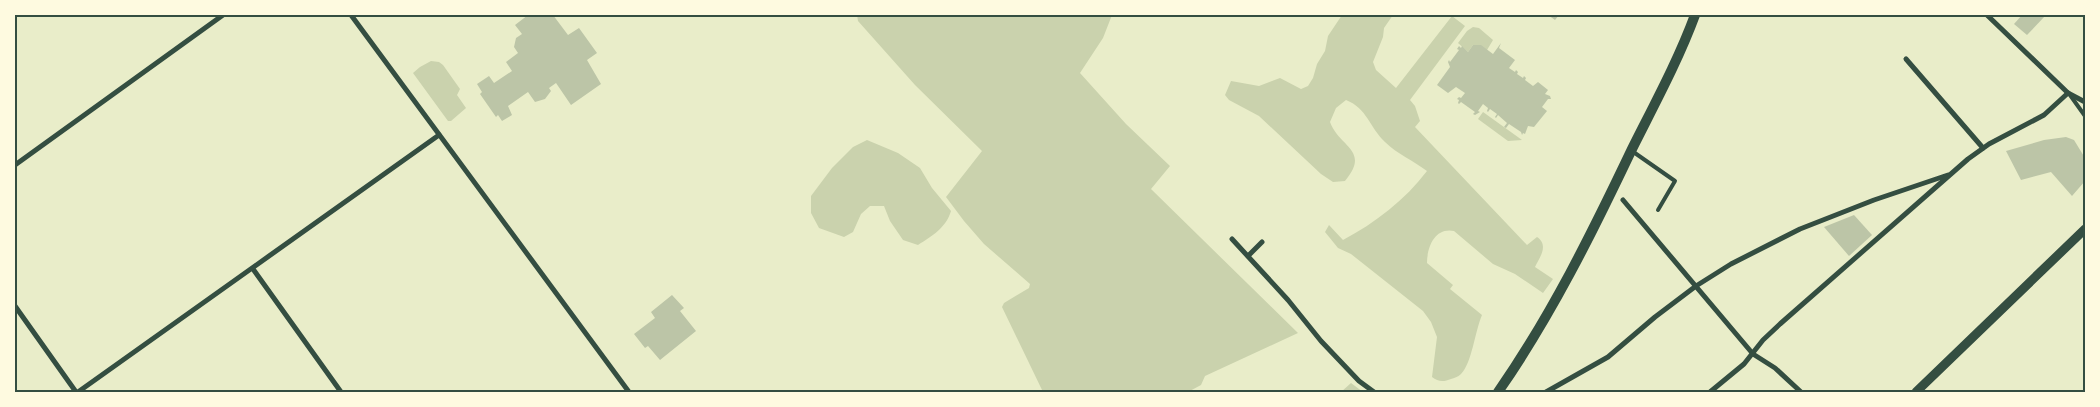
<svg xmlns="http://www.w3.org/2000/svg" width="2100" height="407" font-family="'Nunito Sans',sans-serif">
  <rect width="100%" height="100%" fill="#e9edc9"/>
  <g fill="#cad2ad">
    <path d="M857,15H1112L1103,38L1080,73L1126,124L1170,166L1151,189L1298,333L1205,376L1201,385L1188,392H1043L1002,307L1004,303L1029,288L1030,284L984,244L964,221L946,197L982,151L915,85L858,21Z"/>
    <path d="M1342,15H1393L1384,28L1383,37L1373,62L1376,70L1396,88L1452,16L1465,26L1410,100L1415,106L1420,121L1415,127L1527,245L1537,237C1549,245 1540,257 1535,267L1553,279L1543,293L1515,274L1493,264L1454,231C1435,227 1427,247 1427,263L1453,285L1450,289L1482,315C1475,331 1472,363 1461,374C1458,377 1454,378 1451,379C1444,382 1438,382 1432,377L1437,337L1431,322L1423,311L1351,254L1338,248L1325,232L1329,225L1343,240C1375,223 1405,200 1427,171C1414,161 1397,154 1385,142C1370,128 1367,108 1346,100L1336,108L1330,122C1339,147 1371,150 1345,181L1333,182L1321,174L1259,116L1229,100L1225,95L1231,81L1259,86L1280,78L1301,89L1308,86L1313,78L1317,64L1325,51L1328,36Z"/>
    <path d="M1473,27L1479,28L1493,40L1487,50L1478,45H1473L1468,52L1458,43L1467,31Z"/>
    <path d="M431,61L439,62L443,65L460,89L457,95L466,108L451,121H448L413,73L420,67Z"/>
    <path d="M1483,112L1522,140L1508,141L1478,119Z"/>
    <path d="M867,140L898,153L920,168L932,188L951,211C946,228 932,236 918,245L903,240L890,221L884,206H870L861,214L853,232L844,237L819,228L811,213V196L832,168L853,147Z"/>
    <path d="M1351,383L1363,392H1341Z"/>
  </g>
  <g fill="#bcc5a7">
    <path d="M528,15H553L568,35L579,28L597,53L587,60L601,84L571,105L556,83L549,88L551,91L545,99L535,102L528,92L508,106L512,115L502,121L498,115L496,117L480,94L482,92L477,84L489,76L494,83L512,71L506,62L518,53L514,47L516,38L522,34L515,25Z"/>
    <path d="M1548,15H1559L1555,20Z"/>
    <path d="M2022,15H2046L2027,35L2014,24Z"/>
    <path d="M1501,43L1499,48L1515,60L1509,68L1515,72L1516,70L1518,72L1517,74L1523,78L1524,76L1526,78L1525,80L1533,86L1538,82L1548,90L1545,94L1550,96L1551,99H1548L1542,107L1547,111L1534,127L1528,126L1525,134L1523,133L1522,135L1521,132L1509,124L1506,128L1504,127L1507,123L1498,115L1496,118L1495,117L1497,114L1490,109L1488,112L1487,111L1488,108L1483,104L1478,111L1480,112L1475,115L1473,114L1475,112L1461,102L1459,104L1458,103L1459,100L1457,99L1459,97L1461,98L1465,93L1456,87L1448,93L1437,85L1450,67L1448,62L1449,60L1450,62L1459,50L1457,49L1459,46L1461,48L1462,46L1468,52L1473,45H1481L1493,54Z"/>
    <path d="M2066,137L2074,140L2085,158V181L2072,196L2051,172L2021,180L2006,151L2044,140Z"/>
    <path d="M1854,215L1872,235L1849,256L1824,227Z"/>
    <path d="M672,295L684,308L680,311L696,331L660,360L648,346L645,348L634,334L655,318L651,312Z"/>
  </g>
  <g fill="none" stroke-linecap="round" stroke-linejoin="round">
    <g stroke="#344e41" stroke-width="4">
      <path d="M2070,95L2085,116"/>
      <path d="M1632,151L1675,181L1658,210"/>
    </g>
    <g stroke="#344e41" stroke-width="5">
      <path d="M351,15L629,392"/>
      <path d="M1987,15L2068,93L2085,102"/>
      <path d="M1906,59L1983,148"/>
      <path d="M15,165L223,15"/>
      <path d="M1623,200L1753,354L1775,368L1801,392"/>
      <path d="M1232,239L1288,300L1321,341L1359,381L1374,392"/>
      <path d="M1248,256L1262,242"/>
      <path d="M253,269L341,392"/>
      <path d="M15,306L76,392"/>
      <path d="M78,392L439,135"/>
      <path d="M1546,392L1608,357L1655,317L1696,286L1731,264L1800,229L1874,200L1948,175"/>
      <path d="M1710,392L1744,364L1763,340L1780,324L1968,159L1989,144L2044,115L2068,93"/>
    </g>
    <path stroke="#344e41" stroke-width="9" d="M1916,392L2085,229"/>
    <path stroke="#344e41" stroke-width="10" d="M1498,392C1551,316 1592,233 1632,149C1654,105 1678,61 1695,15"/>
  </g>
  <rect width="2100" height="407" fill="none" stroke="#fefae0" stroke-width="32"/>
  <rect x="16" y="16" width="2068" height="375" fill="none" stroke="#344e41" stroke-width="2"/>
</svg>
